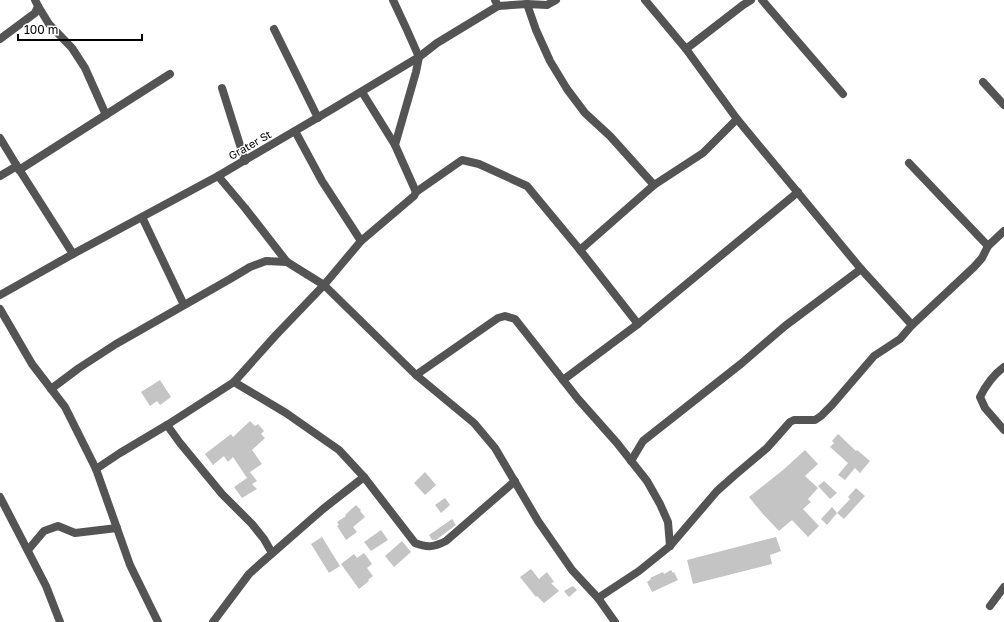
<svg xmlns="http://www.w3.org/2000/svg" width="1004" height="622" font-family="'Golos Text',sans-serif">
  <rect width="100%" height="100%" fill="#fff"/>
  <g fill="#c4c4c4">
    <path d="M160,380L171,397L160,405L157,401L150,406L141,392Z"/>
    <path d="M250,421L255,426L258,424L264,431L261,434L265,438L252,450L262,464L250,472L257,481L252,484L257,489L242,498L234,487L247,478L233,457L228,462L224,456L213,465L205,454L231,434L233,437Z"/>
    <path d="M838,434L856,451L857,450L870,461L860,473L855,468L845,480L838,475L848,463L830,447L834,443L832,441Z"/>
    <path d="M805,450L818,464L805,476L818,488L808,499L811,502L803,509L819,526L808,537L792,520L779,531L762,513L749,497L783,470Z"/>
    <path d="M425,472L436,485L425,495L414,483Z"/>
    <path d="M824,481L837,493L830,499L818,486Z"/>
    <path d="M856,488L865,496L844,519L837,513L850,499L848,497Z"/>
    <path d="M445,498L450,505L441,513L435,505Z"/>
    <path d="M356,505L361,510L360,511L365,517L353,527L357,532L346,540L337,526L339,525L337,522L346,516L345,515Z"/>
    <path d="M832,507L837,513L827,525L821,519Z"/>
    <path d="M452,519L456,525L436,540H432L429,535Z"/>
    <path d="M381,530L388,540L371,551L364,542Z"/>
    <path d="M322,537L340,566L329,573L311,544Z"/>
    <path d="M776,537L781,551L770,555L772,564L693,584L687,560Z"/>
    <path d="M402,541L411,552L394,567L385,556Z"/>
    <path d="M364,553L372,564L367,568L373,576L368,580L369,581L359,589L341,564L354,554L357,558Z"/>
    <path d="M531,569L539,579L547,572L554,582L551,583L559,591L544,603L537,596L536,597L520,577Z"/>
    <path d="M671,570L673,573L674,572L678,580L652,592L647,582L651,579L650,578L663,572L664,574Z"/>
    <path d="M573,586L577,590L569,597L564,591Z"/>
  </g>
  <g fill="none" stroke-linecap="round" stroke-linejoin="round">
    <g stroke="#545454" stroke-width="8">
      <path d="M645,0L686,49L737,119L861,269L912,325"/>
      <path d="M762,0L843,94"/>
      <path d="M527,4L547,5L556,0"/>
      <path d="M38,6L49,24L72,48L85,68L106,115"/>
      <path d="M498,6L527,4L536,30L550,61L567,89L585,113L610,136L654,185"/>
      <path d="M274,29L318,118"/>
      <path d="M0,39L35,13L38,6L35,0"/>
      <path d="M686,49L743,5L751,0"/>
      <path d="M983,82L1004,105"/>
      <path d="M222,88L245,161"/>
      <path d="M362,92L395,145"/>
      <path d="M295,131L322,181L361,241"/>
      <path d="M0,138L17,166L73,254"/>
      <path d="M909,163L988,246"/>
      <path d="M19,170L170,74"/>
      <path d="M0,176L17,166"/>
      <path d="M218,176L245,208L287,262L324,285L416,375L474,423L495,448L538,521L572,570L598,598L615,622"/>
      <path d="M416,192L462,160L479,164L527,186L580,250L638,324"/>
      <path d="M142,217L184,305"/>
      <path d="M580,250L654,185L703,153L737,119"/>
      <path d="M0,295L73,254L218,176L334,108L419,57L437,43L498,6L495,0"/>
      <path d="M0,309L32,364L65,407L96,469L130,565L158,622"/>
      <path d="M1004,367C993,375 986,385 980,397L985,408L1004,430"/>
      <path d="M416,375L498,318L505,316L515,319L578,399L617,443L647,481L660,504L668,522L670,546"/>
      <path d="M563,380L638,324L798,192"/>
      <path d="M234,382L286,413L339,450L364,477L415,543C428,548 434,547 446,541L515,481"/>
      <path d="M51,389L79,368L116,344L230,279L250,267L266,261L287,262"/>
      <path d="M167,425L180,443L222,494L252,524L264,539L272,553"/>
      <path d="M631,461L643,441L742,363L785,326L861,269"/>
      <path d="M96,469L120,453L167,425L234,382L276,335L324,285L345,260L361,241L414,196L416,192L395,145L416,72L419,57L407,30L393,0"/>
      <path d="M0,497L46,586L60,622"/>
      <path d="M28,550L44,531L58,526L75,533L117,528"/>
      <path d="M598,598L639,571L670,546L717,491L735,475L767,448L790,422L794,420H815L821,416L832,405L874,356L900,339L912,325L974,267L982,258L988,246L1004,231"/>
      <path d="M990,606L1004,587"/>
      <path d="M213,622L249,574L260,564L323,509L364,477"/>
    </g>
  </g>
  <g text-anchor="middle" stroke-width="3" stroke-linejoin="round" paint-order="stroke">
    <g font-size="11" fill="#000" stroke="#fff">
      <text transform="translate(250 145) rotate(-30)" y="4">Grater St</text>
    </g>
  </g>
  <path d="M18 34v6h124v-6" fill="none" stroke="#000000" stroke-width="2"/>
  <text x="24" y="34" font-size="12" fill="#000000" stroke="#ffffff" stroke-width="3" paint-order="stroke">100 m</text>
</svg>
